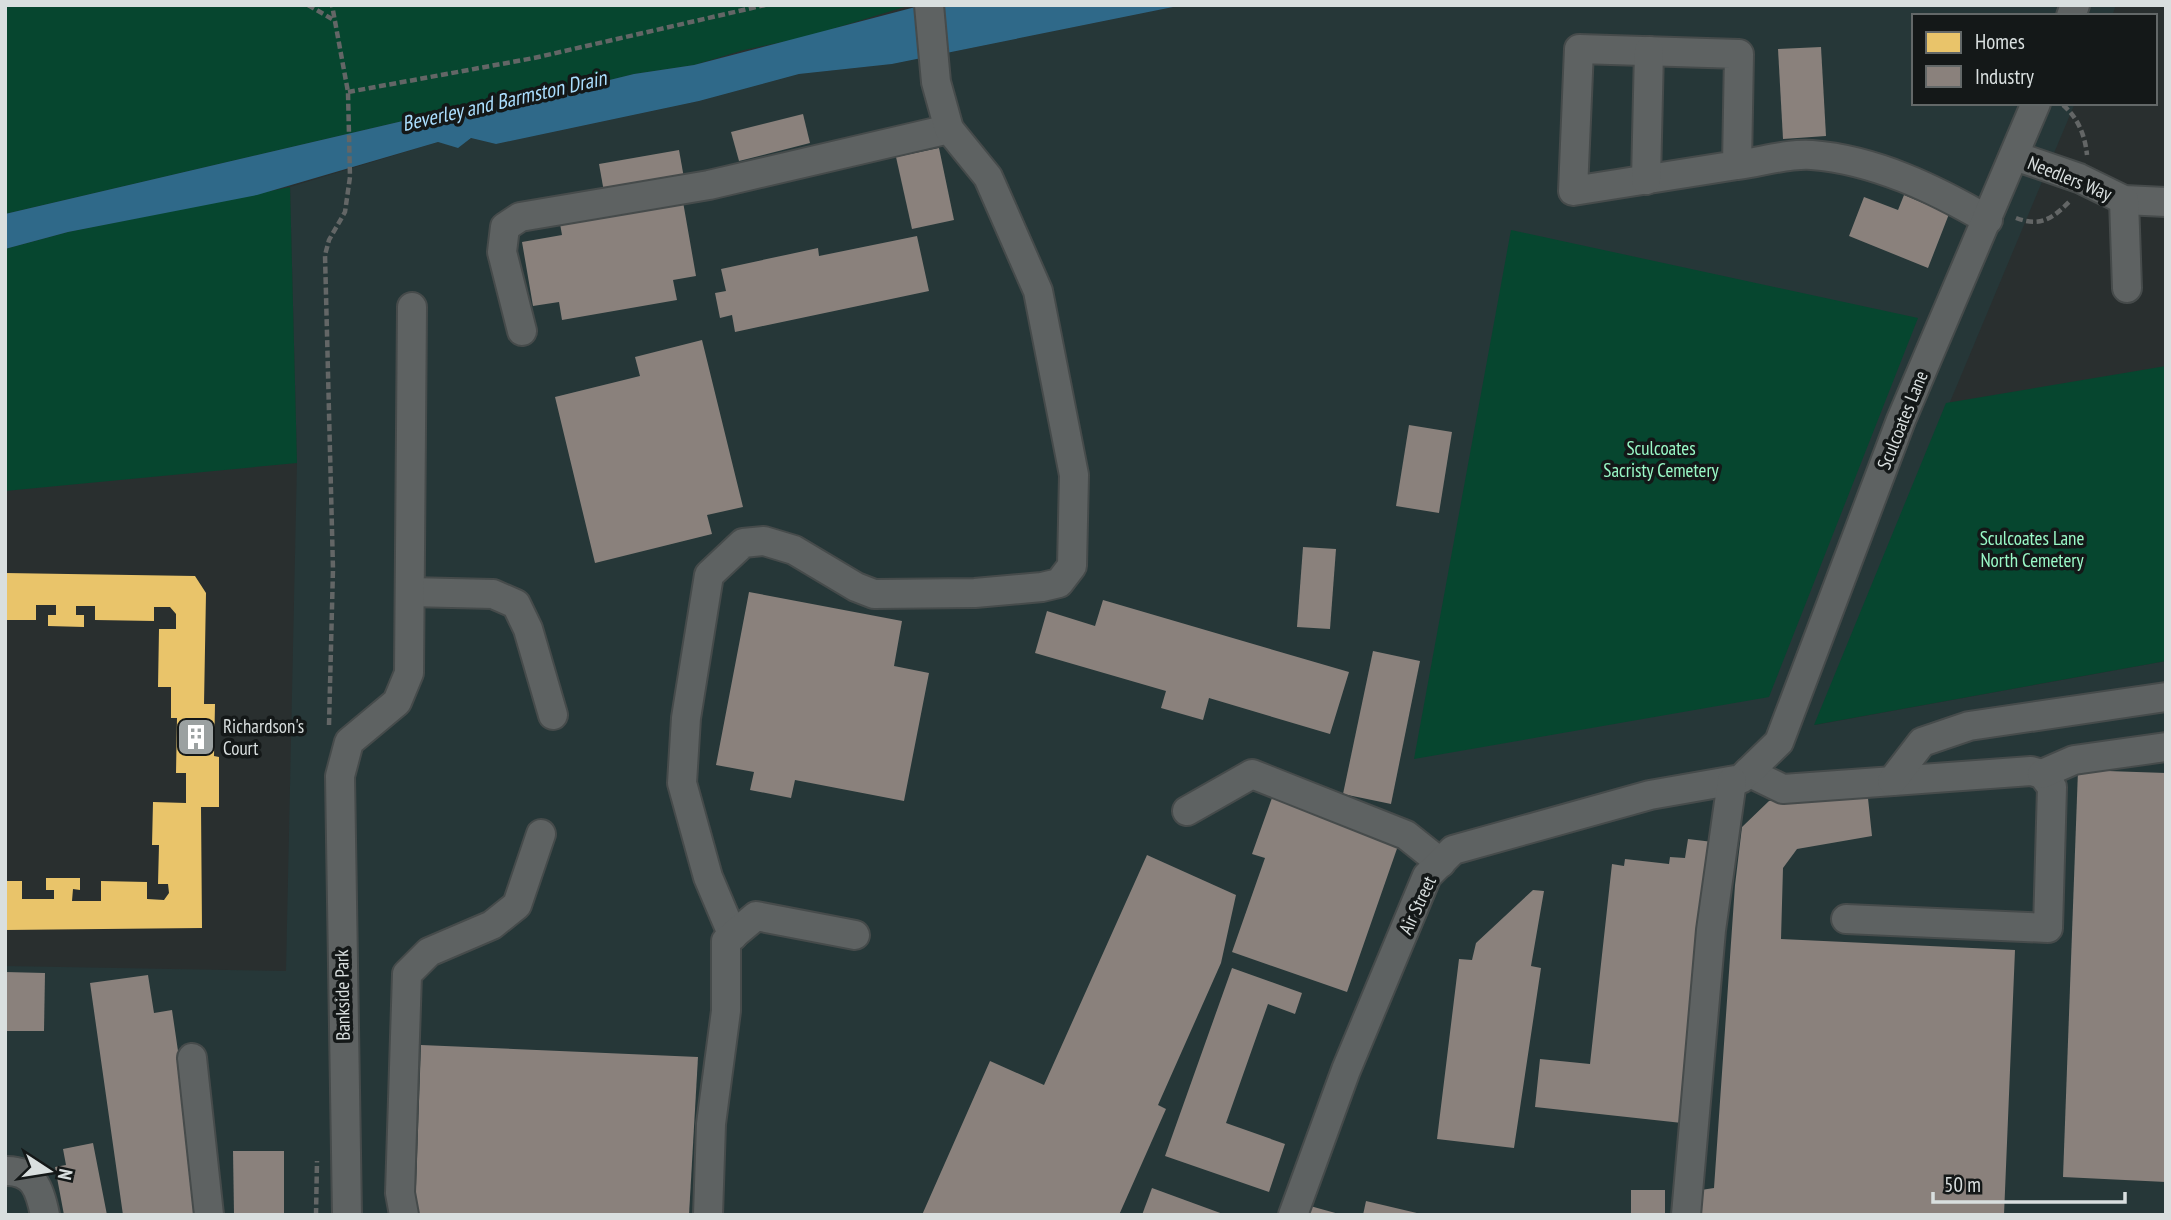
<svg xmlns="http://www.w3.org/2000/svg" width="2171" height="1220" font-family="'PT Sans Narrow',sans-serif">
  <rect width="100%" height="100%" fill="#292f2f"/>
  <path fill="#263738" d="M1183,5H2116L2112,16H1914V103H2075L1815,725L2166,661V1215H5V966L286,971L297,463L290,187L438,142L458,147L471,138L496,144L699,101L799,74L892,64Z"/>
  <g fill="#06462f">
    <path d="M5,5H911L806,37L744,50L694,65L634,74L536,98L437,113L5,214Z"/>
    <path d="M290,187L297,463L5,491V249L68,232Z"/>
    <path d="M1511,230L1918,318L1769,697L1414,759Z"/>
    <path d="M2166,366V661L1814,725L1946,403Z"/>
  </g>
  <path fill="#2f6989" d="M923,5H1183L892,64L799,74L699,101L496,144L471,138L458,148L438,142L257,195L68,232L5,249V214L437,113L536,98L634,74L694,65Z"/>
  <path fill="#e9c46a" d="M5,573L195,576L206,593L204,704H215L214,756L219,757V807H201L202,928L5,930V881H22V899H54V890H46V878H80V890L73,889L72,901H101V881L147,882V899L164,900L169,893L168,884H158L159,845H152L153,802L186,803V773H176L177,718H171V687H158L159,629H176V614L170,607H154V621L95,620V606H76V615H84V627L48,626V615H56V605H36V620H5Z"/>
  <g fill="#8a817c">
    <path d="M1821,47L1826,136L1783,139L1778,49Z"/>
    <path d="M803,114L810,143L739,161L731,132Z"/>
    <path d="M939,148L954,220L912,229L896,157Z"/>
    <path d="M679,150L684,178L604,192L599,164Z"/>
    <path d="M1904,195L1949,214L1928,268L1849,236L1864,197L1898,210Z"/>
    <path d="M682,196L696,276L673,280L677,300L562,320L559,302L533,306L522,242L562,235L559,218Z"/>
    <path d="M917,236L929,291L735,332L732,315L720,318L715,293L726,291L721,269L818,248L819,256Z"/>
    <path d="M702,340L743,507L707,515L712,534L595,563L555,397L640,376L635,357Z"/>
    <path d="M1409,425L1452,432L1439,513L1396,506Z"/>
    <path d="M1303,547L1336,549L1330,629L1297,627Z"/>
    <path d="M749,592L902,621L894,666L929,673L904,801L795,780L791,798L750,790L754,772L716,765Z"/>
    <path d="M1103,600L1349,672L1330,734L1209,698L1203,720L1161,708L1166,691L1035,653L1047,611L1095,626Z"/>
    <path d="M1373,651L1420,661L1391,804L1343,794Z"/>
    <path d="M2078,770L2166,773V1182L2063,1177Z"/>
    <path d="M1867,789L1872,836L1797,849L1783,868L1781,939L2015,950L2004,1215H1700L1701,1190L1714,1188L1735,885L1742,827L1769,801Z"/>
    <path d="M1273,795L1400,840L1347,992L1232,952L1265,858L1252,854Z"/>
    <path d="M1688,839L1713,842L1682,1123L1535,1107L1540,1059L1590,1064L1612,864L1624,866L1625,859L1669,864L1670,857L1685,858Z"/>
    <path d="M1147,855L1236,895L1221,963L1158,1105L1166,1109L1119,1215H922L990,1061L1044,1085Z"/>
    <path d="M1533,890L1544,891L1531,966L1541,968L1514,1148L1437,1139L1459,959L1472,960L1476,943Z"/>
    <path d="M1232,968L1302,993L1295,1014L1268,1004L1226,1123L1285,1144L1269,1192L1165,1156Z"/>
    <path d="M5,972L45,973L44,1031H5Z"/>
    <path d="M148,975L154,1013L172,1010L202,1215H123L90,983Z"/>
    <path d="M421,1045L698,1057L689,1215H415Z"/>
    <path d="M93,1143L107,1215H64L55,1167L66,1165L63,1149Z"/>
    <path d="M233,1151H284V1215H234Z"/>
    <path d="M1152,1188L1223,1214V1215H1142Z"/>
    <rect x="1631" y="1190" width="34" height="25"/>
    <path d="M1366,1201L1421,1214L1420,1215H1363Z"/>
    <path d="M1303,1204L1339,1214V1215H1300Z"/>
  </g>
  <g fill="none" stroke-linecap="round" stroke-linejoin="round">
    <defs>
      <g id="minor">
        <path d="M2071,16L2075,5"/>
        <path d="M2015,156L2079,178L2124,200L2166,202"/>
        <path d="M1737,165L1573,191L1579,49L1739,54L1737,165C1761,162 1789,153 1812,155C1875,160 1935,189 1988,220"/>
        <path d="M1646,180L1649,51"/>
        <path d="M2124,200L2127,288"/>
        <path d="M522,331L502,252L505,227L520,217L709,185L949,129"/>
        <path d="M410,592L493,594L516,604L528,629L553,715"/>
        <path d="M1748,772L1783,789L2031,771L2042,774L2052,787L2048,928L1846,919"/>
        <path d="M2042,774L2074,760L2166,747"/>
        <path d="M1892,781L1922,742L1969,726L2166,697"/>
        <path d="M1187,811L1252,774L1406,835L1441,863"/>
        <path d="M733,936L708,877L682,783L686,718L709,575L743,543L764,541L794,550L856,587L874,594L975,593L1042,587L1059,583L1072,566L1074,475L1038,291L988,177L949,129L936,82L929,5"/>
        <path d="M192,1058L209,1215"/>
        <path d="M5,1171C34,1170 40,1190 45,1215"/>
        <path d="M347,1215L340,776L349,742L397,702L409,673L412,307"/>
        <path d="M404,1215L400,1193L407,974L429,952L492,925L517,905L541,834"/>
        <path d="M708,1215L711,1124L726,1011V941L756,916L855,935"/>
        <path d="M1293,1215L1346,1070L1427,876L1453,850L1650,795L1741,779L1779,742L1901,420L2036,103"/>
        <path d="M1686,1215L1711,930L1732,781"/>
      </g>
    </defs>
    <use href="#minor" stroke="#464b4b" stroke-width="32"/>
    <g stroke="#636666" stroke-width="4.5" stroke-dasharray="7 3.5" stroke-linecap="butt">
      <path d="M308,5L332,19"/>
      <path d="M348,92L534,58L765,5"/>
      <path d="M2063,105C2078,118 2085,135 2087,155"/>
      <path d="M2016,218C2040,227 2052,219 2069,202"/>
      <path d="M329,725L333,569L325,255L329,240L345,212L350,177L348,92L332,5"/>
      <path d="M316,1215L317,1161"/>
    </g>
    <use href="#minor" stroke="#5e6262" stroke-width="28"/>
  </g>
  <defs>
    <symbol id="building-square" viewBox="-11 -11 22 22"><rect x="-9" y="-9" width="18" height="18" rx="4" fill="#9ba1a1" stroke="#141818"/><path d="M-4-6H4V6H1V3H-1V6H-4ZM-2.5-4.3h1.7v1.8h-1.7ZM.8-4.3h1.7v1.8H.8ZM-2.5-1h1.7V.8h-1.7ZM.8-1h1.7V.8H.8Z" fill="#fff"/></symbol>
  </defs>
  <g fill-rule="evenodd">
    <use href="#building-square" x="174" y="715" width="44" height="44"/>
  </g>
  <g text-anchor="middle" stroke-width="7" stroke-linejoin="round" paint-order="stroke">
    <g font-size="19" fill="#d9dfdf" stroke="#141818">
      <text transform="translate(2070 178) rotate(22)" y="7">Needlers Way</text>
      <text transform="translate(1902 420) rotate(-68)" y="7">Sculcoates Lane</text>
      <text transform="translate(1417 905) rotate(-65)" y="7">Air Street</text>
      <text transform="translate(342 995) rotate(-91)" y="7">Bankside Park</text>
    </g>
    <g font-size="19" fill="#9af9c7" stroke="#141818">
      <text x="1661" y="455">Sculcoates<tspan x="1661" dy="22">Sacristy Cemetery</tspan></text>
      <text x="2032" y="545">Sculcoates Lane<tspan x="2032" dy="22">North Cemetery</tspan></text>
    </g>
    <g font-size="19" fill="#d9dfdf" stroke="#141818" text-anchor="start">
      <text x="223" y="733">Richardson's<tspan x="223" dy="22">Court</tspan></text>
    </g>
    <g font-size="21" font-style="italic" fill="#abdefe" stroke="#141818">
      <text transform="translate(504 101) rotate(-13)" y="7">Beverley and Barmston Drain</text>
    </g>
  </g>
  <rect width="2171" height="1220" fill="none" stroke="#d9dfdf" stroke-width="14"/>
  <rect x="1912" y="14" width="245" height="91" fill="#141818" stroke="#636868" stroke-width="2"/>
  <rect x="1926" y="32" width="35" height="21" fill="#e9c46a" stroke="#636868" stroke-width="2"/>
  <text x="1975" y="49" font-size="21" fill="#d9dfdf">Homes</text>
  <rect x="1926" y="66" width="35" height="21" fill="#8a817c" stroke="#636868" stroke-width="2"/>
  <text x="1975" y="84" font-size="21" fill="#d9dfdf">Industry</text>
  <g transform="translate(49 1171) rotate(102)" stroke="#141818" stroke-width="5" paint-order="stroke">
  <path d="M0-5L12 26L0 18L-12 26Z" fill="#d9dfdf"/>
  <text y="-10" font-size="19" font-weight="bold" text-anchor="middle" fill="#d9dfdf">N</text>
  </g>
  <path d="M1933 1192v10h192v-10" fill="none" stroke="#d9dfdf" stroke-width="3.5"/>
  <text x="1944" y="1192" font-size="21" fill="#d9dfdf" stroke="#141818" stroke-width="5" paint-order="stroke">50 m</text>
</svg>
